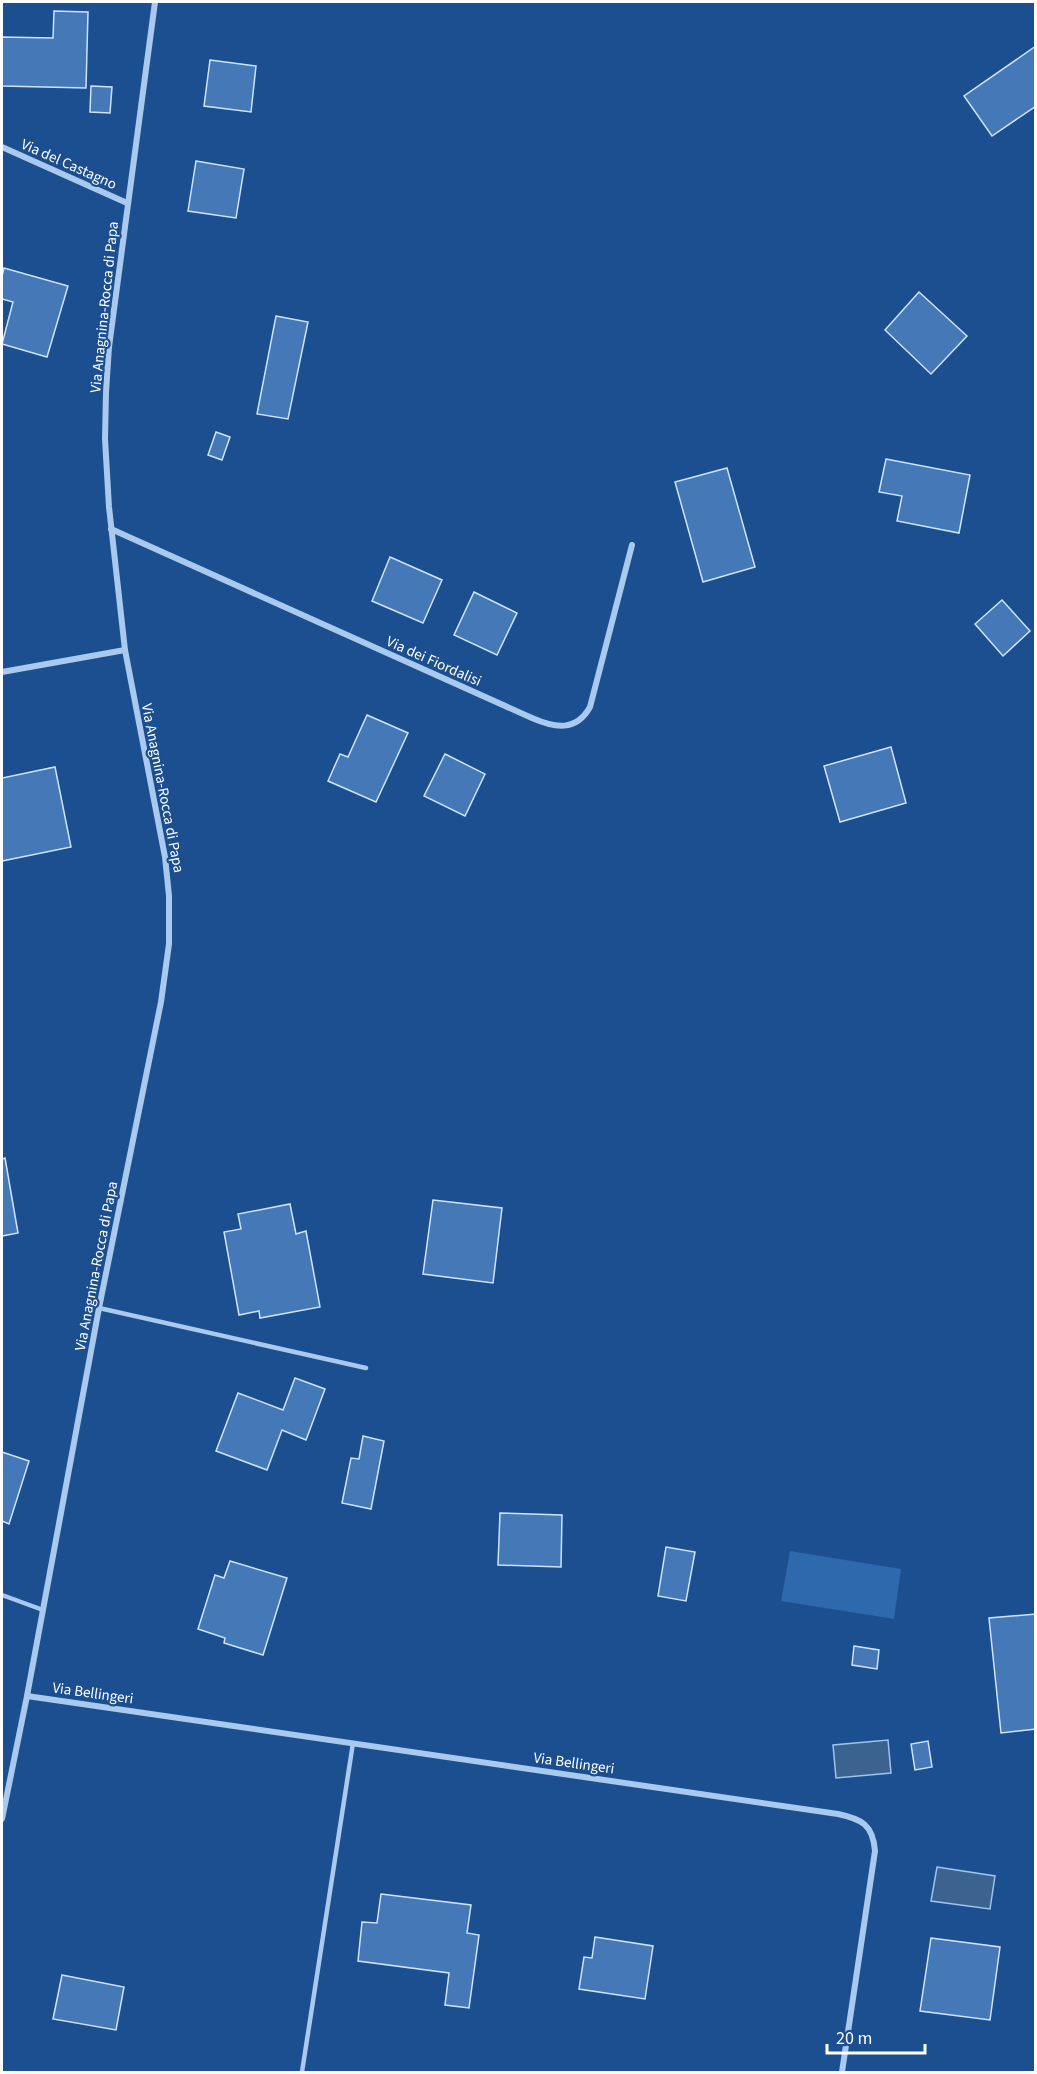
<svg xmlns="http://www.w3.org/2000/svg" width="1037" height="2074" font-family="'Source Sans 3',sans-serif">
  <rect width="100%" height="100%" fill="#1b4f8f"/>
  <path fill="#2e69ad" d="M790,1551L901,1569L894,1619L781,1601Z"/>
  <g fill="#3c6290" stroke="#9cc4f0" stroke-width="1.5">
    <path d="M888,1740L891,1773L836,1778L833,1745Z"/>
    <path d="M937,1867L995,1876L990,1909L931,1901Z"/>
  </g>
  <g fill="#4478b7" stroke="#cfe3fa" stroke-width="1.5">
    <path d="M54,11L88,12L86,88L2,86V37L53,38Z"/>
    <path d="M1036,46V106L992,136L964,96Z"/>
    <path d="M210,60L256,66L251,112L204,106Z"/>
    <path d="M91,86L112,87L110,113L90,112Z"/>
    <path d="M196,161L244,169L236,218L188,211Z"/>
    <path d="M4,268L68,286L47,357L2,344L13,302L2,299V276Z"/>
    <path d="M919,292L967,336L931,374L885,330Z"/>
    <path d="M276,316L308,322L288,419L257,414Z"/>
    <path d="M216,432L230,437L222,460L208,455Z"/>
    <path d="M886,459L970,475L959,533L897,521L902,496L879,492Z"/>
    <path d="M727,468L755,567L703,582L675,482Z"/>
    <path d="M390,557L442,580L423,623L372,601Z"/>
    <path d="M474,592L517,613L497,655L454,635Z"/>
    <path d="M1002,600L1030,631L1003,656L975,624Z"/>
    <path d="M367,715L408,733L376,802L328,781L340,754L348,757Z"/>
    <path d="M891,747L906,803L840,822L824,766Z"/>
    <path d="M445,754L485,774L465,816L424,796Z"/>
    <path d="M55,767L71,847L2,861V778Z"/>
    <path d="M5,1158L18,1233L2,1236V1159Z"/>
    <path d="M433,1200L502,1208L493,1283L423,1274Z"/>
    <path d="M290,1204L296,1234L306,1231L320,1307L260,1318L259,1311L239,1315L224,1232L241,1229L238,1214Z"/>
    <path d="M295,1378L325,1389L306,1440L282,1430L267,1470L216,1451L238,1393L283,1410Z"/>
    <path d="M363,1436L384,1441L371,1509L342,1503L351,1458L359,1459Z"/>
    <path d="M2,1452L29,1461L9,1524L2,1521Z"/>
    <path d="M500,1513L562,1515L561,1567L498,1565Z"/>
    <path d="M666,1547L695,1552L686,1601L658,1596Z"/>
    <path d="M230,1561L287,1578L263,1655L224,1643L225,1638L198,1629L215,1575L224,1578Z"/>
    <path d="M1036,1614V1729L1001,1733L989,1618Z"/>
    <path d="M854,1646L879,1650L877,1669L852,1665Z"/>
    <path d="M928,1741L932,1767L915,1770L911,1744Z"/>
    <path d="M381,1894L471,1905L467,1933L479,1935L469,2008L445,2005L449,1973L358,1961L362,1922L377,1923Z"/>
    <path d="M595,1937L653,1946L645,1999L579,1989L584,1957L592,1958Z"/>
    <path d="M931,1938L1000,1947L990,2020L920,2011Z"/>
    <path d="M62,1975L124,1987L116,2030L53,2019Z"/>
  </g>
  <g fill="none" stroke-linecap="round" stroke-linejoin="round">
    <g stroke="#a9c9ee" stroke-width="4.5">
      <path d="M99,1308L366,1368"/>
      <path d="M2,1595L43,1610"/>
      <path d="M302,2072L353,1743"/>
    </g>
    <g stroke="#a9c9ee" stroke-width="6">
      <path d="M2,147L127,203"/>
      <path d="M111,529L532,718C555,728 576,732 590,707L632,545"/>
      <path d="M2,672L125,650"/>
      <path d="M27,1696L838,1814C862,1819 873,1825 875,1851L842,2072"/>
      <path d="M2,1819L27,1696L99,1308L161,1002L169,944V896L165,857L125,650L109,507L105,439L106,392L109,347L155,2"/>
    </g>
  </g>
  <g text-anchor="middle" stroke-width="4.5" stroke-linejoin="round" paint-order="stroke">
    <g font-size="15" fill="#fff" stroke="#1b4f8f">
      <text transform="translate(69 164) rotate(24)" y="5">Via del Castagno</text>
      <text transform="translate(104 307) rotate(-84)" y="5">Via Anagnina-Rocca di Papa</text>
      <text transform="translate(434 661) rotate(24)" y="5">Via dei Fiordalisi</text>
      <text transform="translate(163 788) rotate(79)" y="5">Via Anagnina-Rocca di Papa</text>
      <text transform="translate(96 1266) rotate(-79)" y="5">Via Anagnina-Rocca di Papa</text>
      <text transform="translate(93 1693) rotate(8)" y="5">Via Bellingeri</text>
      <text transform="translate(574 1763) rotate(8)" y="5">Via Bellingeri</text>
    </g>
  </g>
  <rect width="1037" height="2074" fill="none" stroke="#ffffff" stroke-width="6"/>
  <path d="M827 2044v9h98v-9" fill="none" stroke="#ffffff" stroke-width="3"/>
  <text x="836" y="2044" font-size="18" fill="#ffffff" stroke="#1b4f8f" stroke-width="4.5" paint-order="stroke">20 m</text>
</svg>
